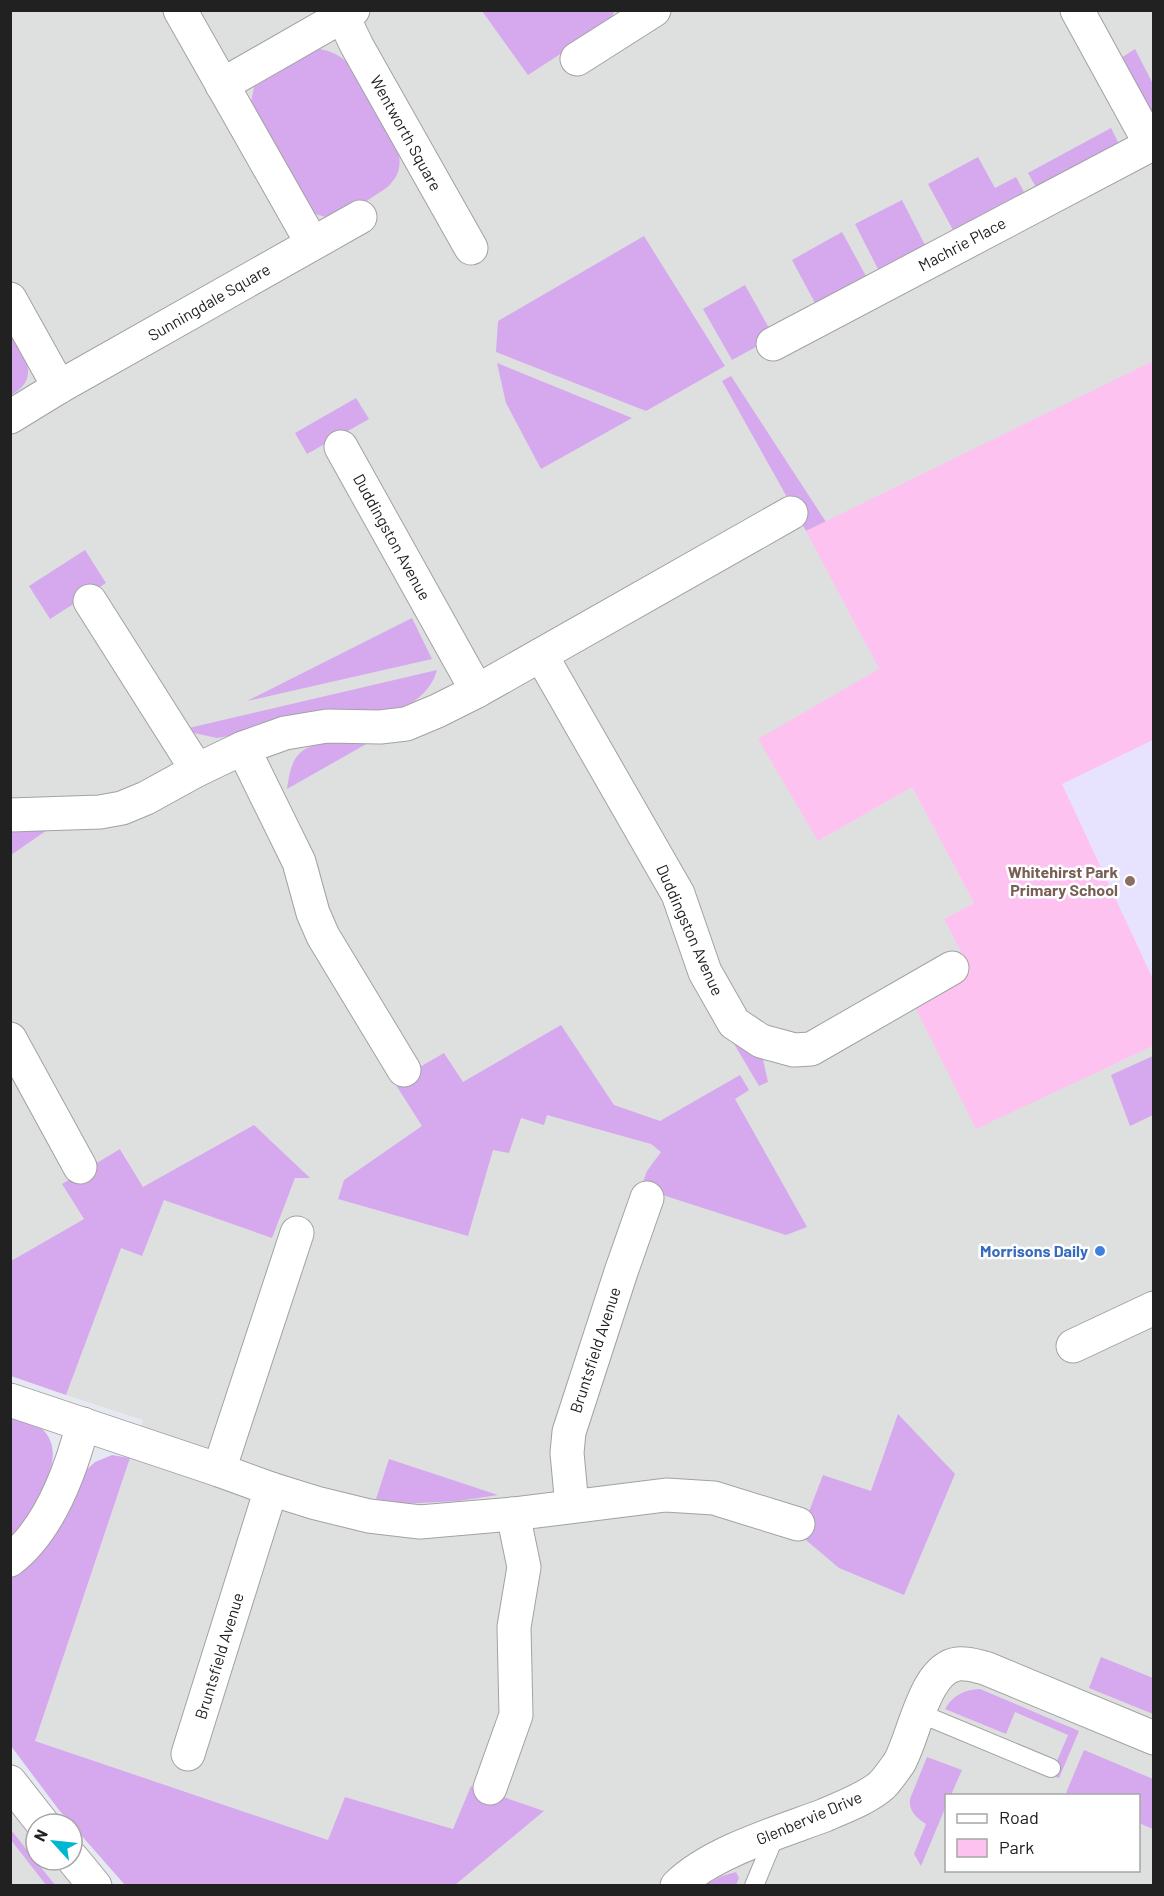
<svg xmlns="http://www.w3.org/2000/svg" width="1164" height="1896" font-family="Barlow,sans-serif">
  <rect width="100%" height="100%" fill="#e7e9f2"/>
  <g fill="#dedfdf" fill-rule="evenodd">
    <path d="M11,11H1153V361L807,532L879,669L818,841L912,787L974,903L944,919L971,972L1104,1069L1153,1046V1885H455L543,1812L454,1829L345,1797L329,1840L35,1741L143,1420L66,1395L143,1187L121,1149L84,1219L11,1261ZM946,1796H1138V1870H946Z"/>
    <path d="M10,1782L36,1824V1860H72L95,1885H11Z"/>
  </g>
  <path fill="#e7e3ff" d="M1153,740V979L1061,784Z"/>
  <g fill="#d6a9ef">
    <path d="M482,11H615L608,23L528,75Z"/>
    <path d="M320,49C331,51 341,56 349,64L398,151C401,162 400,173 392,182C388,188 380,192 374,196C354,210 334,226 310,211L251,102L254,87L260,80L310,51Z"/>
    <path d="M1135,49L1153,84V114L1151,113L1121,58Z"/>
    <path d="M1111,128L1119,144L1037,189L1028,173Z"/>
    <path d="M978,157L995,188L1016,177L1024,192L953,230L928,184Z"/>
    <path d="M902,200L925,245L878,269L855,224Z"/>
    <path d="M842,232L866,276L815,303L792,260Z"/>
    <path d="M644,236L725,366L646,411L496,352L498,321Z"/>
    <path d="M745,285L774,337L732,360L703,309Z"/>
    <path d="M10,330C23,354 43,378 11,395Z"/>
    <path d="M497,363L632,418L541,469L506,403Z"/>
    <path d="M731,376L826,522L806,531L722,381Z"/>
    <path d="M356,398L369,419L307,454L295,433Z"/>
    <path d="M85,550L106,583L50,619L29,586Z"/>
    <path d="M412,618L432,659L247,701Z"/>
    <path d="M437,670C432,688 420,698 404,708L217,738L194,733L189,728Z"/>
    <path d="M326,743H368L287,789C291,760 296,747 326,743Z"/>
    <path d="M53,826L11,855L10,828Z"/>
    <path d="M561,1025L614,1105L660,1121L740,1075L749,1090L735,1099L807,1227L786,1235L641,1188L647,1171L661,1152L651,1144L547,1115L544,1125L521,1118L509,1153L493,1150L468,1236L338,1199L344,1180L422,1126L394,1082L444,1053L463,1082Z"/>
    <path d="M730,1037L762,1055L768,1082L759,1086Z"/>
    <path d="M1153,1056V1115L1130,1126L1111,1075Z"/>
    <path d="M254,1125L310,1178H295L272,1238L164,1200L142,1256L121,1248L66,1395L11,1376V1261L84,1219L62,1184L120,1149L143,1187Z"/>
    <path d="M898,1414L955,1474L904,1595L839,1568L800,1535L823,1475L871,1491Z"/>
    <path d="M11,1416C20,1420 33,1422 41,1428C74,1456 29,1516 11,1539Z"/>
    <path d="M112,1455L130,1458L35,1741L328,1840L345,1797L453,1829L471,1786L544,1811L455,1885H125L59,1810L11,1746V1578L22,1568L84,1472L95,1462Z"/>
    <path d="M389,1459L498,1495L458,1501L401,1504L376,1499Z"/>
    <path d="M1101,1657L1153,1678V1714L1089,1688Z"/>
    <path d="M980,1689L1079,1731L1059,1778L1051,1775L1068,1735L1015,1712L1006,1734L945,1709C953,1695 964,1690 980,1689Z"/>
    <path d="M1084,1750L1153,1779V1829L1139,1823L1138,1796H1072L1066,1793Z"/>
    <path d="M927,1757L962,1770L951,1795L946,1796V1806L921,1866L914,1854L926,1824C916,1817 909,1812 910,1799Z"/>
    <path d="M11,1830L55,1885H46L11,1840Z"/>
    <path d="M736,1872L739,1878L736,1885H705L722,1876Z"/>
  </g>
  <path fill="#fec2f1" d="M1153,361V740L1062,784L1153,979V1046L976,1129L914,1005L971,972L944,919L974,903L912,787L818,841L758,739L879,669L806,531Z"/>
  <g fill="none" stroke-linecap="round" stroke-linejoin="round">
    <defs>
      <g id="service">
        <path d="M919,1713L1051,1768"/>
        <path d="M754,1886L776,1833"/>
      </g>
      <g id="minor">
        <path d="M180,10L312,243"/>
        <path d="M1077,10L1151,145"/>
        <path d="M343,17L357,46L471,248"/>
        <path d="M577,59L654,10"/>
        <path d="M222,85L353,10"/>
        <path d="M10,299L59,387"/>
        <path d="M773,344L1154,143"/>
        <path d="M10,417L59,387L360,217"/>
        <path d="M341,447L477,691"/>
        <path d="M90,601L197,770"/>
        <path d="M541,655L678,894L705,972L734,1023L761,1041L794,1050L811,1049L952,968"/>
        <path d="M243,748L299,862L313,913L323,936L404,1070"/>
        <path d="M10,815L100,812L122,808L146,798L197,770L243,748L285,733L327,726L380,727L406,724L437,711L477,691L791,513"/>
        <path d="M10,1039L80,1167"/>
        <path d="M1073,1346L1154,1308"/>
        <path d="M10,1400L219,1470L271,1489L316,1503L369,1516L420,1522L513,1514L666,1495L714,1498L798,1524"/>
        <path d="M219,1470L297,1233"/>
        <path d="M572,1506L567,1453L569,1432L621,1272L647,1198"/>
        <path d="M10,1560C49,1530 71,1470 83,1424"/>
        <path d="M188,1754L271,1489"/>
        <path d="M490,1788L516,1715L514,1627L524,1567L513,1514"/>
        <path d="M677,1886C711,1852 780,1832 825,1815C843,1807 868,1798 882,1785C888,1779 894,1770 899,1763C914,1738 924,1668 958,1664C967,1663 976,1666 985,1668L1154,1738"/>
      </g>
      <g id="tertiary">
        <path d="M10,1782L43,1824"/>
        <path d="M72,1858L95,1886"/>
      </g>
    </defs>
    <use href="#service" stroke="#a2a2a2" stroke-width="20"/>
    <use href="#minor" stroke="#a2a2a2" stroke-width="35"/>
    <use href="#tertiary" stroke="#a2a2a2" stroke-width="35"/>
    <use href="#service" stroke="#fff" stroke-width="18"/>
    <use href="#minor" stroke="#fff" stroke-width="33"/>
    <use href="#tertiary" stroke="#fff" stroke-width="33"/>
  </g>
  <circle fill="#8d6e63" stroke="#fff" stroke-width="2" cx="1130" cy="881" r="6"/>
  <circle fill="#3f7fe0" stroke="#fff" stroke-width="2" cx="1100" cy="1251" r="6"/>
  <g text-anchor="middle" stroke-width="5" stroke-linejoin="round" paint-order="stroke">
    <g font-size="16" fill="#212121" stroke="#fff">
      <text transform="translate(406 133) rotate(61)" y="6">Wentworth Square</text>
      <text transform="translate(962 244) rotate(-28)" y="6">Machrie Place</text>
      <text transform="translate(209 302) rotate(-30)" y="6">Sunningdale Square</text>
      <text transform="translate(392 537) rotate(61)" y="6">Duddingston Avenue</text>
      <text transform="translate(690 930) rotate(66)" y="6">Duddingston Avenue</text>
      <text transform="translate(595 1350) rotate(-72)" y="6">Bruntsfield Avenue</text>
      <text transform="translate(219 1656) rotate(-73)" y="6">Bruntsfield Avenue</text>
      <text transform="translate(809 1818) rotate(-23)" y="6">Glenbervie Drive</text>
    </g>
    <g font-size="16" font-weight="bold" fill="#785e54" stroke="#fff" text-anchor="end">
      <text x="1118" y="878">Whitehirst Park<tspan x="1118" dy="18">Primary School</tspan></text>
    </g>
    <g font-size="16" font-weight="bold" fill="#366cbe" stroke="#fff" text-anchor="end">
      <text x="1088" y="1257">Morrisons Daily</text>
    </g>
  </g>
  <rect width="1164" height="1896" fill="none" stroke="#212121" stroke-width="24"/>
  <rect x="945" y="1794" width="195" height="78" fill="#ffffff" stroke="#a6a6a6" stroke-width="1.5"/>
  <rect x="957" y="1814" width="30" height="9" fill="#ffffff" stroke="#a6a6a6" stroke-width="1.5"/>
  <text x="999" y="1824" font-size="18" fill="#212121">Road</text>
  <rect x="957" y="1839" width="30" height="18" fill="#fec2f1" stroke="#a6a6a6" stroke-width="1.5"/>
  <text x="999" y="1854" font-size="18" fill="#212121">Park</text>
  <g transform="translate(54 1842) rotate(297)"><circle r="28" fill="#ffffff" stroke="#a6a6a6" stroke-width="1.5"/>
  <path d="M0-4.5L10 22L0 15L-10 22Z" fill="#00b7d2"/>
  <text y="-9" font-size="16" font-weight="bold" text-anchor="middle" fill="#212121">N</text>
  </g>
</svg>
